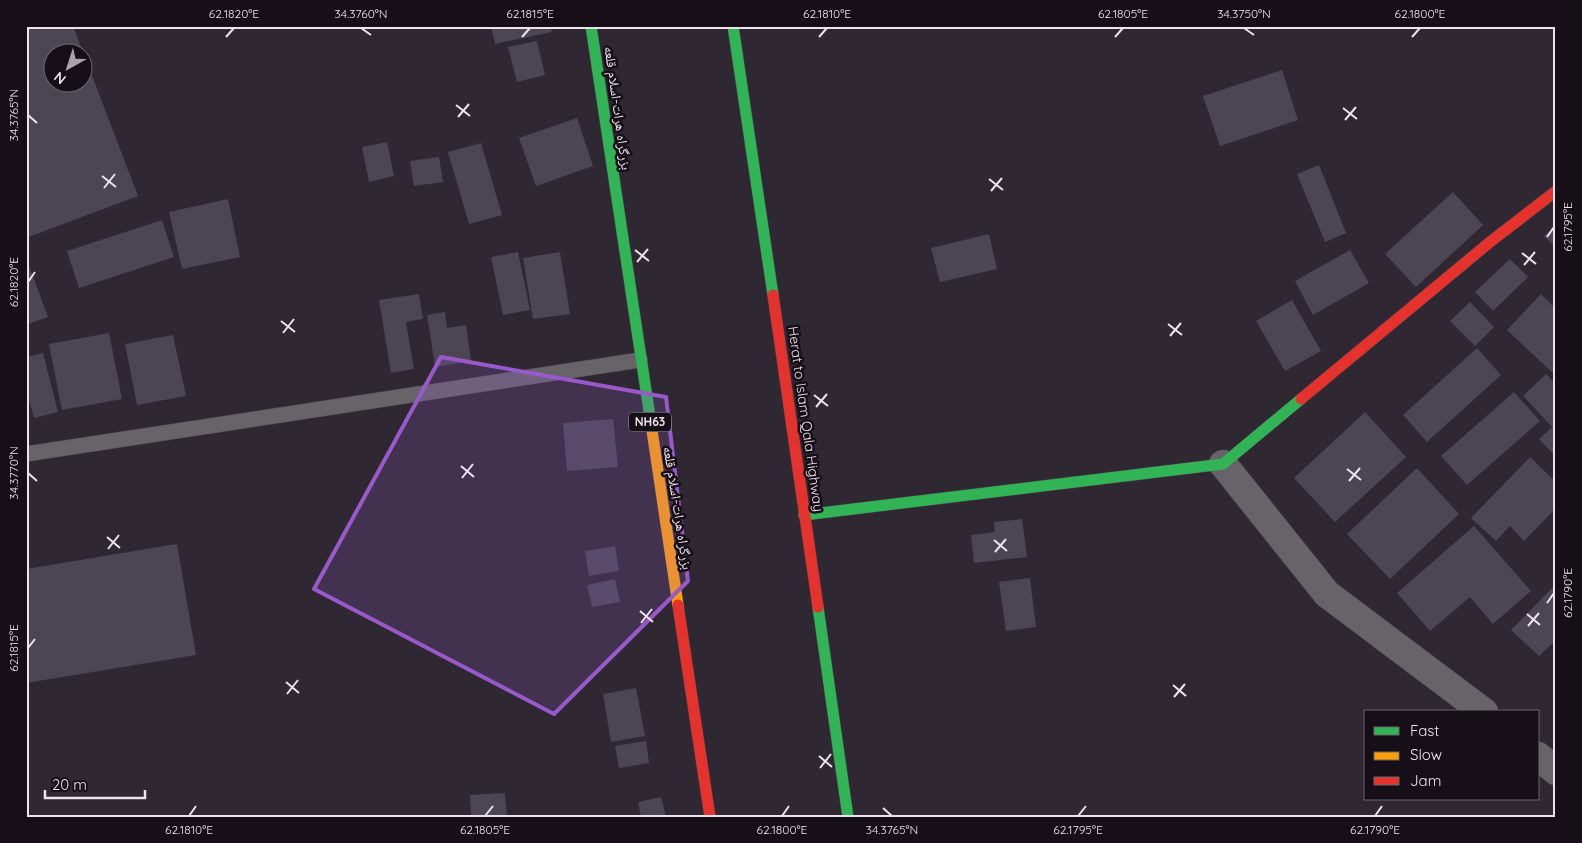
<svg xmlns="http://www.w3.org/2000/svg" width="1582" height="843" font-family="Quicksand,'Noto Naskh Arabic',sans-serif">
  <rect width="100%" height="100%" fill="#2f2731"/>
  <g fill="#4c4653" fill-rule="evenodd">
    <path d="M26,26H73L138,196L26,238ZM52,52H82V82H52Z"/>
    <path d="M491,26H550L552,32L495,44Z"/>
    <path d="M537,41L545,75L517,82L508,47Z"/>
    <path d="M1282,70L1298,120L1220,146L1203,96Z"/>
    <path d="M577,118L593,166L536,186L519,138Z"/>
    <path d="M387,142L394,176L369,182L362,147Z"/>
    <path d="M481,143L502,215L469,224L448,152Z"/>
    <path d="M439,157L443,182L414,186L410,161Z"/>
    <path d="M1319,165L1346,233L1325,242L1297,174Z"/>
    <path d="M1453,192L1483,225L1416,287L1385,254Z"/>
    <path d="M228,199L240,257L182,269L169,212Z"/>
    <path d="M162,220L174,257L79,288L67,251Z"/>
    <path d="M1556,225V248L1544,236Z"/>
    <path d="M989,234L997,269L940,282L931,248Z"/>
    <path d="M1350,250L1369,283L1313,315L1295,281Z"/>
    <path d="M518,252L530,310L503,315L491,257Z"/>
    <path d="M560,252L570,314L533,319L523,258Z"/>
    <path d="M1510,259L1528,277L1493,311L1475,292Z"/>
    <path d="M26,263H28L48,317L26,325Z"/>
    <path d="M419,294L423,319L406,322L414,369L391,373L379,300Z"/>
    <path d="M1541,294L1556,309V376L1507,330Z"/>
    <path d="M1292,300L1321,351L1285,371L1256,321Z"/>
    <path d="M1470,302L1494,327L1475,346L1450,321Z"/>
    <path d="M445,312L447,328L466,325L471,361L435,367L427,315Z"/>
    <path d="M109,333L122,399L62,410L49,344Z"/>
    <path d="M173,335L186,396L137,405L125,344Z"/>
    <path d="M1477,348L1501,375L1427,442L1403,415Z"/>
    <path d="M43,353L58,412L34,418L26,389V357Z"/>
    <path d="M1546,374L1556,384V457L1539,439L1552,427L1523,396Z"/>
    <path d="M1514,392L1540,421L1467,485L1441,456Z"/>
    <path d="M1365,412L1406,457L1335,522L1294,478Z"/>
    <path d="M613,419L618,467L567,471L563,423Z"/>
    <path d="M1530,457L1556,482V508L1524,541L1510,526L1496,541L1471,518Z"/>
    <path d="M1417,468L1459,514L1390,579L1347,534Z"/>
    <path d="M1022,519L1027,557L974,563L971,535L995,532L994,522Z"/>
    <path d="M1474,526L1531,591L1493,624L1470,597L1430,631L1397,593Z"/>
    <path d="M177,544L196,655L26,683V569Z"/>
    <path d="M615,546L619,571L589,576L585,551Z"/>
    <path d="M1030,578L1036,627L1006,631L999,582Z"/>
    <path d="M615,579L620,602L592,607L587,585Z"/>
    <path d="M1556,584V640L1539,656L1511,630Z"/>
    <path d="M636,688L645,736L611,742L603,694Z"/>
    <path d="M646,741L649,763L619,768L615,746Z"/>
    <path d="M505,793L507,817H471L470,795Z"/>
    <path d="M661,797L666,817H641L638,802Z"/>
  </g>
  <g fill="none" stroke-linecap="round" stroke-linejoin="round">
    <defs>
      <path id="lane" d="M26,454L640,360"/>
      <g id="street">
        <path d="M1223,464L1327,594L1484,712"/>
        <path d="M1538,756L1556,771"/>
      </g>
      <g id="fast">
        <path d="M591,26L650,417"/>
        <path d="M733,26L773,295"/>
        <path d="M804,515L1223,464L1301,399"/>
        <path d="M818,607L848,817"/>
      </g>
      <path id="slow" d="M650,417L678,605"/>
      <g id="jam">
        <path d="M773,295L818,607"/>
        <path d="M1301,399L1490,242L1556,191"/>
        <path d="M678,605L710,817"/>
      </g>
    </defs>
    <use href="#lane" stroke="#4a434c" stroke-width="16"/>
    <use href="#street" stroke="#4a434c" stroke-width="29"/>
    <use href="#fast" stroke="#4a434c" stroke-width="12"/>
    <use href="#slow" stroke="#4a434c" stroke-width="12"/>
    <use href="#jam" stroke="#4a434c" stroke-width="12"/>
    <use href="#lane" stroke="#686269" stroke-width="15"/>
    <use href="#street" stroke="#686269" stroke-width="28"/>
    <use href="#fast" stroke="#30b455" stroke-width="11"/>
    <use href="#slow" stroke="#ff9f0a" stroke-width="11"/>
    <use href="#jam" stroke="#e5322d" stroke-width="11"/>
  </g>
  <path fill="#985acb" fill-opacity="0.2" stroke="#985acb" stroke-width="4" stroke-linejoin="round" d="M441,357L666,397L688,581L554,714L314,589Z"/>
  <path fill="none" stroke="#ede3ee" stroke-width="2" d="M361,28L371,35M1244,28L1254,35M226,37L234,28M522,37L530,28M819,37L827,28M1115,37L1123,28M1412,37L1420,28M456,105L470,116M1343,108L1357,119M28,115L37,123M458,117L469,104M1345,120L1356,107M102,176L116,187M989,179L1003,190M104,188L115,174M991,191L1002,178M1547,237L1554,227M635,250L649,261M1522,253L1536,264M637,262L648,249M1524,265L1535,252M28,282L35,272M281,321L295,332M1168,324L1182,335M283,333L294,319M1170,336L1181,323M814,395L828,406M816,407L827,394M461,466L474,477M1347,469L1361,480M28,473L37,481M462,478L473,464M1349,481L1360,468M107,537L120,548M994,540L1007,551M108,549L119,535M995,552L1006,539M1547,603L1554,593M640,611L653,622M1527,614L1540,625M641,623L652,609M1528,626L1539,613M28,648L35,639M286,682L299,693M1173,685L1186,696M287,694L298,680M1174,697L1185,684M819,756L832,767M820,768L831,754M883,808L892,816M189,816L196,806M485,816L493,806M782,816L789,806M1078,816L1086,806M1375,816L1382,806"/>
  <g text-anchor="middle" stroke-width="5" stroke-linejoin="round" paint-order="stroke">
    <rect fill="#160f17" stroke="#aca3ae" stroke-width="1" x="629" y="412.5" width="42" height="19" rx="4"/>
    <g font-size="12" font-weight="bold" fill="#ede3ee">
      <text x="650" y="426">NH63</text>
    </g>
    <g font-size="14" fill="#ede3ee" stroke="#160f17">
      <text transform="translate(618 108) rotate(82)" y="5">بزرگراه هرات-اسلام قلعه</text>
      <text transform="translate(806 419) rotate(82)" y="5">Herat to Islam Qala Highway</text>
      <text transform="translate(678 508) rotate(81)" y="5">بزرگراه هرات-اسلام قلعه</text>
    </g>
  </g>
  <rect width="1582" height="843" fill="none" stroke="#160f17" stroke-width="55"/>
  <rect x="1364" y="710" width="175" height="90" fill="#160f17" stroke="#6c646d"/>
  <rect x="1374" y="727" width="25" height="8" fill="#30b455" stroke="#6c646d"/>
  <text x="1410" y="736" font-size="15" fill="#ede3ee">Fast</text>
  <rect x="1374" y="752" width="25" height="8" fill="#ff9f0a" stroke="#6c646d"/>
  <text x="1410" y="760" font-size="15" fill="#ede3ee">Slow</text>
  <rect x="1374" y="777" width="25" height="8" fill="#e5322d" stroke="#6c646d"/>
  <text x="1410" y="786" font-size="15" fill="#ede3ee">Jam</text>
  <g transform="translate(68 68) rotate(219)"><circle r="24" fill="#160f17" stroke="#6c646d"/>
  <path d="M0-4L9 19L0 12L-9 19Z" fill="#aaa1ac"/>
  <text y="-8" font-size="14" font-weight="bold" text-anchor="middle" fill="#ede3ee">N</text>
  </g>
  <path d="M45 790v8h100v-8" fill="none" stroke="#ede3ee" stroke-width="2.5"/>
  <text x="52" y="790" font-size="15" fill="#ede3ee" stroke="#160f17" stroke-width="4" paint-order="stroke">20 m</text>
  <rect x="28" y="28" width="1526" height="788" fill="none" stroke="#ede3ee" stroke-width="2"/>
  <g font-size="12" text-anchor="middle" fill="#ede3ee">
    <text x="234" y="18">62.1820°E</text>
    <text x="361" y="18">34.3760°N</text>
    <text x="530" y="18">62.1815°E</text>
    <text x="827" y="18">62.1810°E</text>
    <text x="1123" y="18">62.1805°E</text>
    <text x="1244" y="18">34.3750°N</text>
    <text x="1420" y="18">62.1800°E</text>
    <text transform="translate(14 115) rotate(-90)" y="4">34.3765°N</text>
    <text transform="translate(1568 227) rotate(-90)" y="4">62.1795°E</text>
    <text transform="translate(14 282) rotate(-90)" y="4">62.1820°E</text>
    <text transform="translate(14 473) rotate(-90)" y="4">34.3770°N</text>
    <text transform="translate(1568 593) rotate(-90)" y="4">62.1790°E</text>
    <text transform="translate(14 648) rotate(-90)" y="4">62.1815°E</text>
    <text x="189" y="834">62.1810°E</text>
    <text x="485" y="834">62.1805°E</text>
    <text x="782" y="834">62.1800°E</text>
    <text x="892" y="834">34.3765°N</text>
    <text x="1078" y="834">62.1795°E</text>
    <text x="1375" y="834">62.1790°E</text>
  </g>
</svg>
